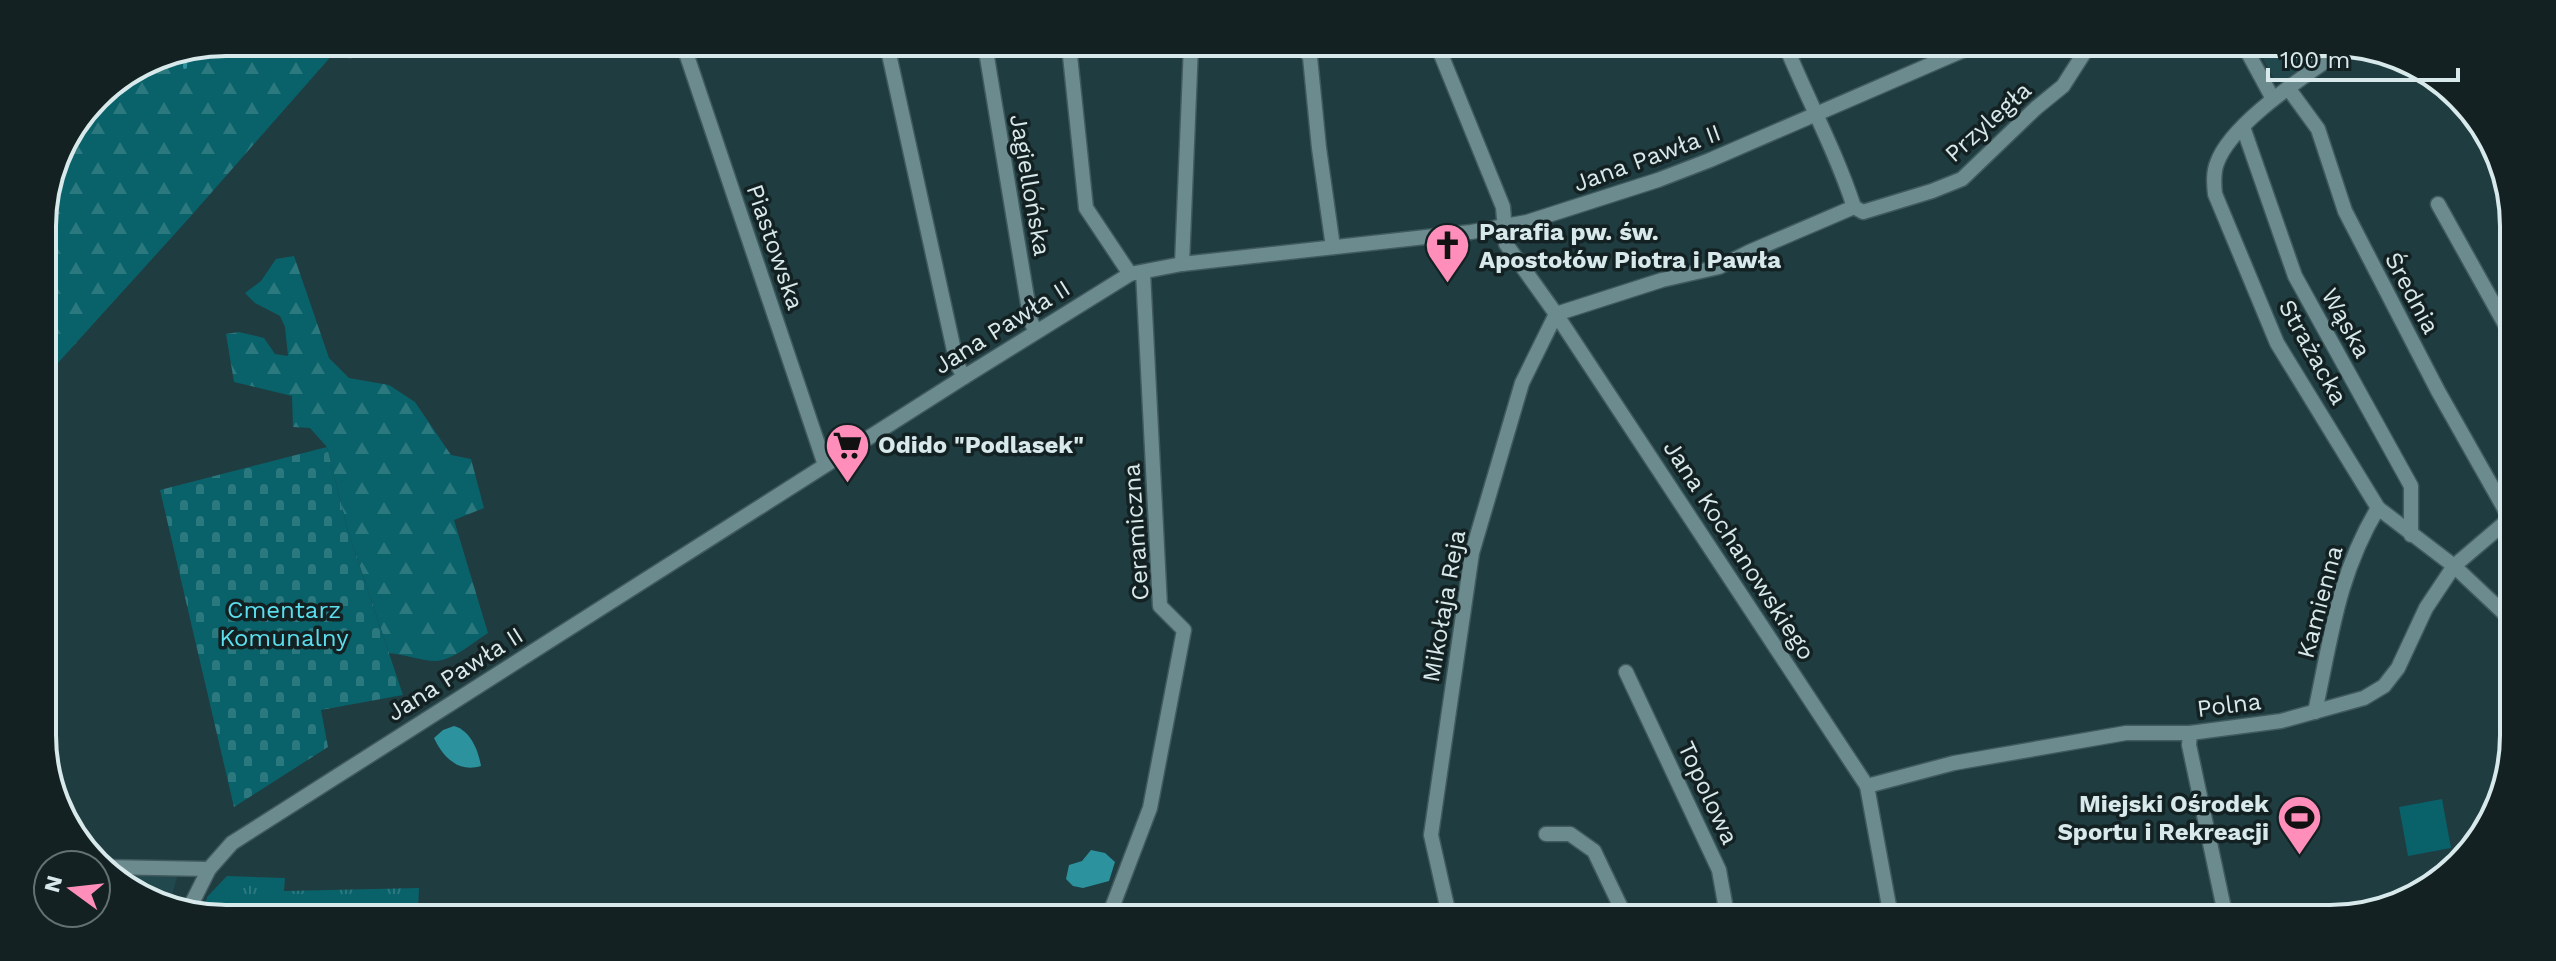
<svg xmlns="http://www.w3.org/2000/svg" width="2556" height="961" font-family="'Work Sans',sans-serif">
  <defs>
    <pattern id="forest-firs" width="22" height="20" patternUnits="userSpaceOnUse" patternTransform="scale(2)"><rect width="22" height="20" fill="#09616a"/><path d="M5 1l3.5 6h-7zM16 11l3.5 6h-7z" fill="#2c787f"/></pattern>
    <pattern id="cemetery-stones" width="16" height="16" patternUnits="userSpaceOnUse" patternTransform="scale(2)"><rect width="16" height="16" fill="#09616a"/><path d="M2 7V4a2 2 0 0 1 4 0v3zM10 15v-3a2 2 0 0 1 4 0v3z" fill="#2c787f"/></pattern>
    <pattern id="park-tufts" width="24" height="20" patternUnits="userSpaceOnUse" patternTransform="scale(2)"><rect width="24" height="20" fill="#09616a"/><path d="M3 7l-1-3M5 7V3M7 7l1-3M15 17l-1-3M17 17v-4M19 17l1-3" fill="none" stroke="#2c787f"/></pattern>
  </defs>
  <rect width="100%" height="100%" fill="#1f3c40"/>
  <g fill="#21484d">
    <path d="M2259,51H2322L2283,81H2275Z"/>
    <path d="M113,873L178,874L168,909H167Z"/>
  </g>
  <path fill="#09616a" d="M2442,799L2451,848L2408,856L2399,807Z"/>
  <g fill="url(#forest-firs)">
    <path d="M226,42L340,43L341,45L190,217L57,364L43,375L42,213L61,144L104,88L156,56Z"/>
    <path d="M294,256L329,358L349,378L389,385L415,402L451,455L471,459L484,508L454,520L488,633C472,643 454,660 435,661C424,661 402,654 389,653L348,531L327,447L310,428L293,427L292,396L234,382L226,334L239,332L264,338L275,354L288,356L285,327L280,316L255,303L245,293L261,281L276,259Z"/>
  </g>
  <path fill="url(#cemetery-stones)" d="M327,447L348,531L403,695L321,710L328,747L234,807L160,490Z"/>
  <path fill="url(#park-tufts)" d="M227,876L285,878L284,891L419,888L418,910H204L207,897Z"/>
  <g fill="#2c929d">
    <path d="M454,726C471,731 478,750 481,766C458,773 443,757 434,738L443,730Z"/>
    <path d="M1091,850L1105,853L1115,862L1109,881L1083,888L1073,886L1066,879L1069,865L1082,861Z"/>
  </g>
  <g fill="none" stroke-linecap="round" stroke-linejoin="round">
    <path stroke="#2c929d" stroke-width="4" d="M185,67L186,50"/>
    <defs>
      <g id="street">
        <path d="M683,44L825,465"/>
        <path d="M887,45L957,364L964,377"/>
        <path d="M985,45L1031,322L1036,331"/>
        <path d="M1069,46L1086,208L1130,274"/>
        <path d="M1303,47L1310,57L1319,148L1333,247"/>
        <path d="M1438,47L1503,207L1506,244L1556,314L1867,786L1891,917"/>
        <path d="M1787,49C1809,102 1836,152 1854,207L1863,212L1932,191L1962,179L2036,108L2063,86L2086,50"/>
        <path d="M350,50L381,43"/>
        <path d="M2247,51L2273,99"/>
        <path d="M2340,51C2305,76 2231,123 2217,163C2213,173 2214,184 2215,194L2277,343L2378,508L2454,566L2507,616"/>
        <path d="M2288,88L2318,129L2345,211L2438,391L2508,515"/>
        <path d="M2243,127L2295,276L2411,486V535"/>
        <path d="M2438,204L2511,335"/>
        <path d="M1182,264L1191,46"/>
        <path d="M1626,672L1719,870L1726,909L1696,916"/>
        <path d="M2315,712C2331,638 2338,574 2378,508"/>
        <path d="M2190,733L2189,745L2226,918"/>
        <path d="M1867,786L1954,763L2126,733H2190L2281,721L2364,698L2384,686L2398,668L2426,608L2454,566L2508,520"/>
        <path d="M1546,834H1570L1594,851L1625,916"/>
        <path d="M103,867L209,869"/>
        <path d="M189,909L209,869L232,843L964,377L1130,274L1182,264L1471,232L1527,222L1658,180L1710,160L1964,50"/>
        <path d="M1110,913L1150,808L1184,630L1160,606L1143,272"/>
        <path d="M1449,915L1431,835L1472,553L1522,383L1556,314L1662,280L1719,267L1749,252L1854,207"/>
      </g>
    </defs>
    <use href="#street" stroke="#405a5e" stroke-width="17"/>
    <use href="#street" stroke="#6b8b8f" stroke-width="14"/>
  </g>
  <defs>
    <symbol id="church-pin" viewBox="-11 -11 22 30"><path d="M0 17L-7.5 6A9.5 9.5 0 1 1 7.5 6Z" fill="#ff8eba" stroke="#142122"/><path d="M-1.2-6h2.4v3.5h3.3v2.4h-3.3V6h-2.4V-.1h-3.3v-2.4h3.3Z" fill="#111"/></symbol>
    <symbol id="supermarket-pin" viewBox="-11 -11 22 30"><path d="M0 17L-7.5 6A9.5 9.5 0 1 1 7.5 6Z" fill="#ff8eba" stroke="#142122"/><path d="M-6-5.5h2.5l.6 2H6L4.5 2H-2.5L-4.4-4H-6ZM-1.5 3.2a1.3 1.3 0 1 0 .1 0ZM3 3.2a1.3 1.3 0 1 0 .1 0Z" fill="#111"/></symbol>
    <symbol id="stadium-pin" viewBox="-11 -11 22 30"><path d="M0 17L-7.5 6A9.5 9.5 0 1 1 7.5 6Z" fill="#ff8eba" stroke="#142122"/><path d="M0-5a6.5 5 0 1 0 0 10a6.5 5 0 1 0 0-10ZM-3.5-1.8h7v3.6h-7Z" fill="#111"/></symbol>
  </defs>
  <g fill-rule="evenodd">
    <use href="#church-pin" x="1422" y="220" width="51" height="69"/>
    <use href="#supermarket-pin" x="822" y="420" width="51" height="69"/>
    <use href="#stadium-pin" x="2274" y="792" width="51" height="69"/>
  </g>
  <g text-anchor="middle" stroke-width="7" stroke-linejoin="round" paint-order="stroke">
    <g font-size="24" fill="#d8e9eb" stroke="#142122">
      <text transform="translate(1988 122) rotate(-42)" y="8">Przyległa</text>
      <text transform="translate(1647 158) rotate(-20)" y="8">Jana Pawła II</text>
      <text transform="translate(1030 185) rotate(80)" y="8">Jagiellońska</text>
      <text transform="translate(775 247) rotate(71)" y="8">Piastowska</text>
      <text transform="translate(2412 293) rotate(62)" y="8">Średnia</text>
      <text transform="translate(2346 323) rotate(61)" y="8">Wąska</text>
      <text transform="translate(1002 327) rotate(-32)" y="8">Jana Pawła II</text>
      <text transform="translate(2313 352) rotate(61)" y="8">Strażacka</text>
      <text transform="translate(1136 532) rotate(-94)" y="8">Ceramiczna</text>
      <text transform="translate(1739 550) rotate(57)" y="8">Jana Kochanowskiego</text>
      <text transform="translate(2320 602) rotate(-75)" y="8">Kamienna</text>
      <text transform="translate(1444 606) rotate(-80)" y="8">Mikołaja Reja</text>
      <text transform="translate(455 674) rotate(-32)" y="8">Jana Pawła II</text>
      <text transform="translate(2229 705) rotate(-7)" y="8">Polna</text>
      <text transform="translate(1708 793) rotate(65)" y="8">Topolowa</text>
    </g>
    <g font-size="24" font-weight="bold" fill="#d8e9eb" stroke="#142122" text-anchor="start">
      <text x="1479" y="240">Parafia pw. św.<tspan x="1479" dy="28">Apostołów Piotra i Pawła</tspan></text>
      <text x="878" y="453">Odido "Podlasek"</text>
      <text x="2269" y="812" text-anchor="end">Miejski Ośrodek<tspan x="2269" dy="28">Sportu i Rekreacji</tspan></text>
    </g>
    <g font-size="24" fill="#5bdeed" stroke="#142122">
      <text x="284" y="618">Cmentarz<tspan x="284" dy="28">Komunalny</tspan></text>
    </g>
  </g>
  <path d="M0 0H2556V961H0ZM226 56H2330A170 170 0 0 1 2500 226V735A170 170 0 0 1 2330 905H226A170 170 0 0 1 56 735V226A170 170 0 0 1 226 56Z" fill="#142122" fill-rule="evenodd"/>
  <path fill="none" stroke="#d8e9eb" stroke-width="4" d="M226 56H2330A170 170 0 0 1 2500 226V735A170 170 0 0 1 2330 905H226A170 170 0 0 1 56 735V226A170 170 0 0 1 226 56Z"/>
  <g transform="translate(72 889) rotate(285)"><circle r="38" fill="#142122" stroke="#627172" stroke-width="2"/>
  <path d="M0-6L14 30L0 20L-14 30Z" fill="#ff8eba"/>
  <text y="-12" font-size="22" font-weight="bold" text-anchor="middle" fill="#d8e9eb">N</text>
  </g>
  <path d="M2268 68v12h190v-12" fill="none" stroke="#d8e9eb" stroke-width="4"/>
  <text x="2280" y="68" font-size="24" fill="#d8e9eb" stroke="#142122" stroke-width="6" paint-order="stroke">100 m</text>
</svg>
